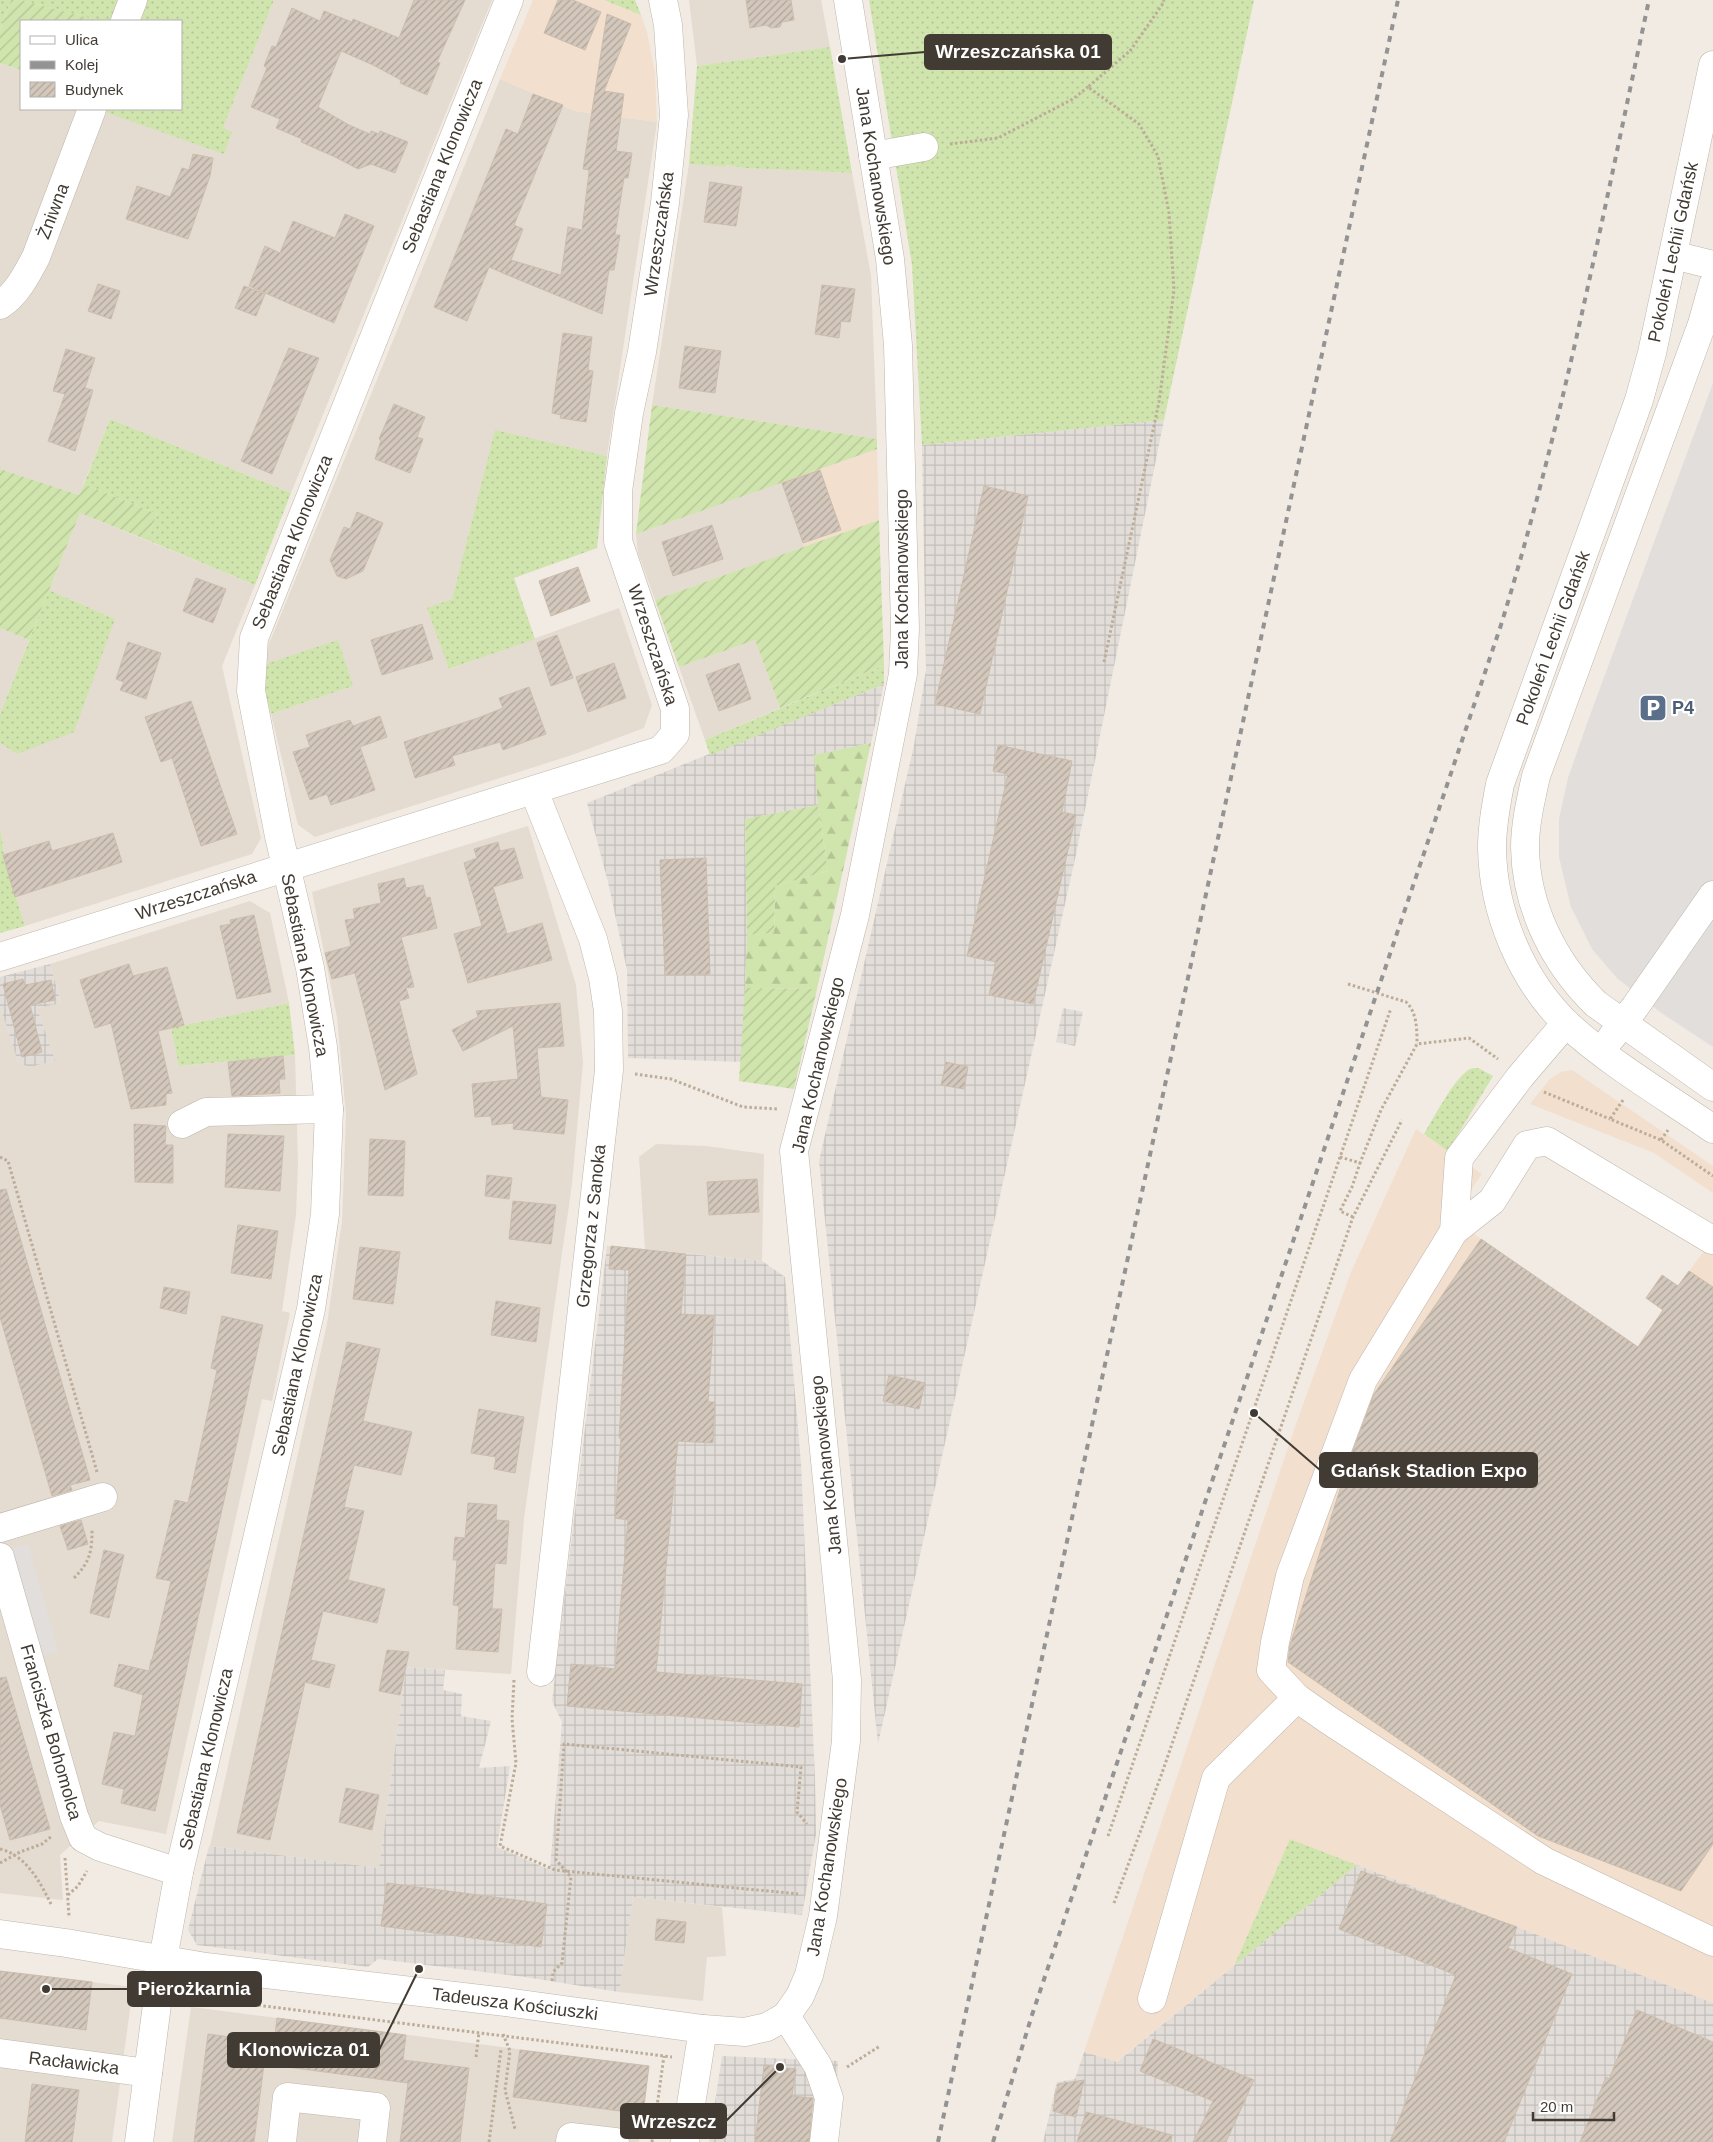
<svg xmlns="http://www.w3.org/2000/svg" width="1713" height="2142" font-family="Arial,sans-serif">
  <defs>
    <pattern id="industrial-grid" width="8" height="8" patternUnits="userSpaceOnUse" patternTransform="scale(1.25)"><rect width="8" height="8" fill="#e2ddd8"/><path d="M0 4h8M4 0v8" fill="none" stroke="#c3bfba"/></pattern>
    <pattern id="grass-dots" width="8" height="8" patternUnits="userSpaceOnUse" patternTransform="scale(1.25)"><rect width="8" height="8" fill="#d0e4ad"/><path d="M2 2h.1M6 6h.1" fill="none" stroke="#b4c495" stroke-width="1.8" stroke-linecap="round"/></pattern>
    <pattern id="forest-firs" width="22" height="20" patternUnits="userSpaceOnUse" patternTransform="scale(1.25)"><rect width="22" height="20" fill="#d0e4ad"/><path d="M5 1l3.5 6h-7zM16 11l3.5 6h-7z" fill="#b4c495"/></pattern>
    <pattern id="garden-furrows" width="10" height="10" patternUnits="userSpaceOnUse" patternTransform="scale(1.25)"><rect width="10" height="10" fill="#d0e4ad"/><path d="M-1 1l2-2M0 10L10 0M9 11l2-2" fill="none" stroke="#b4c495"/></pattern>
    <pattern id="building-hatch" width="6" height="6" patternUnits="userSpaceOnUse" patternTransform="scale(1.25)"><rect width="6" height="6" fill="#d4c8bc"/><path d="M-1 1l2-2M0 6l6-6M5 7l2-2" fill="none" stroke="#aea49a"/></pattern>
  </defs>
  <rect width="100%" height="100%" fill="#f1ebe3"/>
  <g fill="#e4dcd1">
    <path d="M274,0H492L291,493L110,419L79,495L0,469V319L29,287L102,111L223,128Z"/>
    <path d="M689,0H821L830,47L697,66Z"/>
    <path d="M0,63L21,70V109H83L30,250L0,296Z"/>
    <path d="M500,79L575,111L657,122L607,456L495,431L452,599L428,608L450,669L619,608L652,705L644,728L575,754L315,837L298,825L271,714L353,686L266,664L268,646Z"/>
    <path d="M689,164L725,167V165L743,168L852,173L871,275L877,439L652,405Z"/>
    <path d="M782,482L804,547L655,600L638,553L636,534Z"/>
    <path d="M80,513L255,585L222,666L261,838L252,854L25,926L3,855L4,854L0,825V743L18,754L115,619L49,590Z"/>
    <path d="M0,628L29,640L0,714Z"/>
    <path d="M755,640L780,708L705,740L679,667Z"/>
    <path d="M528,826L576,985L583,1062L572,1184L524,1518L511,1674L406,1667L379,1868L210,1846L327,1324L342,1221L346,1115L337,1017L312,892Z"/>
    <path d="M250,901L270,913L289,1003L171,1028L180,1066L295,1055L298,1164L296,1215L282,1311L290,1313L272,1401L262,1399L166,1834L99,1821L60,1855L63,1900L0,1893V1006L18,1062L54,1061L37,1008L61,1002L50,964Z"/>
    <path d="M656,1144L706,1146L764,1154L762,1261L645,1249L639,1157Z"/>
    <path d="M633,1897L722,1907L726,1956L707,1957L703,2001L619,1992Z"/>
    <path d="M0,1971L133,1987L112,2142H0Z"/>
    <path d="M191,2007L649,2066L639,2142H172Z"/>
  </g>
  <g fill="#f2dfce">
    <path d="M533,0H604L641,15L647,32L655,73L657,122L575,111L500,79Z"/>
    <path d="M877,449L879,520L804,547L782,482Z"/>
    <path d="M1572,1070L1713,1166V1193L1654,1153L1530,1104L1550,1079L1561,1072Z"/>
    <path d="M1416,1129L1482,1174L1451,1218L1637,1347L1663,1310L1646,1298L1662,1275L1678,1286L1713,1239V2003L1290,1839L1234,1966L1116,2062L1084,2052L1295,1427L1351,1272Z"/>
  </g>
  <g fill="url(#industrial-grid)">
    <path d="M1164,420L1075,859L878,1744L819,1161L914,745L926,670L922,445Z"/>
    <path d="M884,684L871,743L815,755L818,805L745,819L747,935L742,1062L628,1058L627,970L608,882L587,803Z"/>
    <path d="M50,964L61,1003L37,1008L55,1061L29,1067L18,1062L0,1006V977Z"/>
    <path d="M1063,1008L1083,1012L1075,1046L1056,1042Z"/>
    <path d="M607,1246L762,1261L785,1277L801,1463L815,1779L816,1834L802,1915L633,1897L619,1992L525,1977L378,1959L368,1967L197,1945L188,1930L209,1846L379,1868L406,1667L445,1670L443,1690L462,1694L461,1716L491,1721L479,1768L510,1766L497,1847L550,1870L562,1722L552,1701Z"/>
    <path d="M1357,1865L1713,2003V2142H1043L1057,2082L1075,2079L1084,2052L1117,2062Z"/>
    <path d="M722,2056L838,2061L834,2142H709Z"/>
  </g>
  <g fill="url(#grass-dots)">
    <path d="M0,0H11L0,30Z"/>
    <path d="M21,0H124L116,21H100Z"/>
    <path d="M144,0H274L223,128L232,132L224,154L102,111V109H181V21H135Z"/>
    <path d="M604,0H635L641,15Z"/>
    <path d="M869,0H1254L1164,420L922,445L912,265Z"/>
    <path d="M830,47L852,173L743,168L726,165L725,167L689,164L697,66Z"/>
    <path d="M110,419L291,493L255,585L147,540L157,514L84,484Z"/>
    <path d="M495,430L607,456L597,548L514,578L535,639L449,669L427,608L452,599Z"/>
    <path d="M49,590L115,619L74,732L17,754L0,743V714Z"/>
    <path d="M338,640L353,686L271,714L263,684L266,664Z"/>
    <path d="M884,665V684L710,755L705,740Z"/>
    <path d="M0,825L4,854L3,855L25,926L0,933Z"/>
    <path d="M289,1003L295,1055L179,1066L171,1028Z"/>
    <path d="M1478,1068L1493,1076L1448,1151L1424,1134C1433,1119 1453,1081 1467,1071C1470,1068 1474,1068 1478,1068Z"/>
    <path d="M1290,1839L1357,1865L1234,1966Z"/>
  </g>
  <path fill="url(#forest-firs)" d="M871,743L817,989L745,988L747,935L774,933L775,886L828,871L818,805L814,755Z"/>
  <g fill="url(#garden-furrows)">
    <path d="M11,0H21L100,21H21V70L0,63V30Z"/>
    <path d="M652,405L877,439V449L636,534Z"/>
    <path d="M0,469L79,495L84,484L157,514L147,540L80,513L29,640L0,628Z"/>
    <path d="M879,520L884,665L780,708L755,640L679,667L655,600Z"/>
    <path d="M818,805L828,871L775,886L774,933L747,935L745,819Z"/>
    <path d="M745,988L817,989L794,1089L739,1081Z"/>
  </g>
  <g fill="#e1dedb">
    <path d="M1713,383V1047L1660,1012L1617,978L1592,949L1571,907L1559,857V819L1568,778L1589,718Z"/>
    <path d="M28,1544L58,1651L33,1658L4,1551Z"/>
  </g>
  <g fill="url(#building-hatch)" stroke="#ccbdad">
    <path d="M414,0H465L437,62L440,63L427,95L400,83L401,80L373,65L341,51L318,107L349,125L370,134L371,131L379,134L380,131L408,142L395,173L371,164L358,169L335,157L301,142L302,139L276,128L280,119L251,107L267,68L264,66L272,46L276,47L292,8L320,21L324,11L352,22L353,19L399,38Z"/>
    <path d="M558,0H573L601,12L585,50L544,33Z"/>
    <path d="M746,0H791L794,20L782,22L780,27L771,28L766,25L750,28Z"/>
    <path d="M607,14L631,24L604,91L624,94L616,151L632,153L628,178H624L615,235H620L614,270H609L602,314L505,274L508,267L505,274L489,267L467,321L434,307L506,129L518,134L533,94L563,105L514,225L523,229L511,260L561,275L568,227L582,230L589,172V170L583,169Z"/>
    <path d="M193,154L213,158L210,176L188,239L126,219L137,186L170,197L182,168L189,170Z"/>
    <path d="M710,182L742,187L736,226L704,222Z"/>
    <path d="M345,214L374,226L334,323L249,286L265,246L280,253L293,221L335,238Z"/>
    <path d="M98,284L120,291L111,319L88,311Z"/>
    <path d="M822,285L855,289L850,322L841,321L839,338L815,334Z"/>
    <path d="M244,286L265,294L256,316L235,308Z"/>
    <path d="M563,333L592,337L588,370L593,371L586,422L560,418L561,415L552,413Z"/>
    <path d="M685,346L721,351L715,393L679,388Z"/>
    <path d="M289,348L319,358L272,474L241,461Z"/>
    <path d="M66,349L95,358L85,388L93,390L75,451L48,441L65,394L53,391Z"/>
    <path d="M394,404L425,417L417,437L423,439L410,473L375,459L381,440L379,439Z"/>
    <path d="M820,470L841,530L803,543L782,483Z"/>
    <path d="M984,486L1028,496L980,714L935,704Z"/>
    <path d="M357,512L383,523L363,571L346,579L337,576L330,560L344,527L350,529Z"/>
    <path d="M712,525L723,559L673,576L662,542Z"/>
    <path d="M578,567L590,601L551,616L539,581Z"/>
    <path d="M196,578L226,589L213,623L183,611Z"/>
    <path d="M422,624L433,659L382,675L371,640Z"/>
    <path d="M557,635L573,678L551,686L537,643Z"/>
    <path d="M128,642L161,653L146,699L120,690L124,682L116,679Z"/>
    <path d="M614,663L626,698L588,712L576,677Z"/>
    <path d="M739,663L751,699L719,711L706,675Z"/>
    <path d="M529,687L546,734L503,750L500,742L452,756L455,765L415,778L404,742L478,718L503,708L499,698Z"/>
    <path d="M191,701L237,834L201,846L172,758L161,762L145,717Z"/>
    <path d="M380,716L387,737L360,747L375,790L331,805L327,794L310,800L293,752L310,747L306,735L350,720L353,726Z"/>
    <path d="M998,745L1072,761L1062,812L1076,815L1033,1004L989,995L996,962L967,956L1008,774L993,771Z"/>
    <path d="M113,833L122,862L15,897L3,855L49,841L52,851Z"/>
    <path d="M498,842L500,851L514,848L523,878L493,887L507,934L542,923L552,960L468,983L454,934L482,926L464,863L477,858L474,849Z"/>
    <path d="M706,858L710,974L665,975L660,860Z"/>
    <path d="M404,878L406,888L423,885L426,898L430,897L437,928L401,937L414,987L406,988L409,998L399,1001L417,1074L385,1090L355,973L332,979L325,953L351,946L345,920L355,919L353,909L381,903L378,884Z"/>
    <path d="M254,915L271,992L237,999L220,926L231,924L230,920Z"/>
    <path d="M129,964L133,976L167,967L184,1025L158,1031L172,1093L166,1094V1105L131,1109L111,1023L95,1028L80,980Z"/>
    <path d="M23,979L25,985L51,980L55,1000L30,1005L42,1052L22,1057L3,984Z"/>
    <path d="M560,1003L564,1046L537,1048L541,1097L568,1100L564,1134L513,1129L514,1123L492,1125L491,1116L475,1117L472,1084L518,1079L513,1026L463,1051L452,1030L478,1017L476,1011Z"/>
    <path d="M283,1056L285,1079H279L280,1093L232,1096L228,1062Z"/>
    <path d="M946,1062L968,1067L964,1089L941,1085Z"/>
    <path d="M134,1124L166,1126L165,1145H173V1183L135,1182Z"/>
    <path d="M228,1134L284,1136L280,1191L225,1187Z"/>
    <path d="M370,1139L405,1141L403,1196L368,1195Z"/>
    <path d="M487,1175L512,1178L509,1199L485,1196Z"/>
    <path d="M757,1179L759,1212L709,1215L707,1182Z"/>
    <path d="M6,1189L90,1480L70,1485L72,1490L52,1496L0,1317V1190Z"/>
    <path d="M513,1201L556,1205L551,1244L509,1239Z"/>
    <path d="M238,1225L278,1231L271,1279L231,1273Z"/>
    <path d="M1481,1239L1638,1347L1663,1310L1646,1298L1662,1275L1678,1286L1689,1271L1713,1287V1844L1681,1891L1538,1836L1288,1662L1290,1645L1321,1549L1350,1458L1374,1394Z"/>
    <path d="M611,1246L686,1254L681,1314L714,1316L708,1402H715L713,1443L678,1441L656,1672L802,1684L799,1727L567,1706L571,1664L615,1669L628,1520L615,1518L621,1438H619L629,1270L609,1269Z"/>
    <path d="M360,1247L400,1252L393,1304L353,1299Z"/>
    <path d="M164,1287L190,1292L186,1314L160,1308Z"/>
    <path d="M496,1301L540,1308L536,1342L491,1335Z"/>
    <path d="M222,1316L263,1325L155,1811L121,1803L124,1789L102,1784L114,1732L135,1736L143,1695L114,1686L119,1664L149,1671L151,1660H152L171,1581L156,1578L175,1500L188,1503L217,1370L211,1368Z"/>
    <path d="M347,1342L380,1349L363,1421L412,1432L401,1475L354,1465L344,1507L364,1511L348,1580L385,1589L377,1623L323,1611L311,1660L335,1665L329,1688L305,1682L270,1840L237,1833Z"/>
    <path d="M889,1375L925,1383L919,1409L883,1401Z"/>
    <path d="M479,1409L524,1417L515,1473L494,1469L496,1457L471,1453Z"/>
    <path d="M468,1503L497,1505L496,1520L509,1521L506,1564L495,1563L492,1609H502L498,1652L456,1649L459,1606L453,1605L457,1560H453L455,1537L465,1538Z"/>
    <path d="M81,1520L88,1544L68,1550L60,1526Z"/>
    <path d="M104,1550L124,1555L109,1618L90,1613Z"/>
    <path d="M387,1650L409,1652L400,1695L379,1691Z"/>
    <path d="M6,1677L50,1829L10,1840L0,1805V1678Z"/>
    <path d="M346,1788L379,1795L372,1830L339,1822Z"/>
    <path d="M1361,1871L1517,1927L1508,1948L1572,1974L1504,2142H1390L1456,1975L1339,1929Z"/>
    <path d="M387,1883L547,1904L541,1947L381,1926Z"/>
    <path d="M657,1919L686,1922L684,1943L655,1940Z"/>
    <path d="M0,1971L92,1982L86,2030L0,2018Z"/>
    <path d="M1637,2010L1713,2042V2142H1580L1606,2077L1609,2079Z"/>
    <path d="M277,2018L406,2035L403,2060L469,2068L460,2142H400L408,2083L264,2064L254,2142H194L208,2034L274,2043Z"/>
    <path d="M1153,2039L1254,2080L1226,2142H1193L1213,2101L1140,2071Z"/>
    <path d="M520,2050L649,2066L643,2114L513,2097Z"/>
    <path d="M764,2065L796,2069L792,2096L813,2098L809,2142H755Z"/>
    <path d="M1084,2080L1076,2117L1053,2111L1058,2084Z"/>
    <path d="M32,2084L79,2090L72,2142H25Z"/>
    <path d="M1086,2112L1172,2135L1171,2142H1077Z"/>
  </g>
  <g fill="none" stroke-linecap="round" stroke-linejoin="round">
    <defs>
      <g id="minor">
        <path d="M125,21L133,0"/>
        <path d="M1713,65L1652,353L1639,400L1500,784C1496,805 1492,826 1492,848C1493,912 1521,980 1568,1025C1609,1063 1667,1097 1713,1129"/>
        <path d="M873,156L924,147"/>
        <path d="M1673,255L1713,265"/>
        <path d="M1713,285L1702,324L1536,776C1531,799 1525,823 1525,848C1526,907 1554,963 1596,1004L1713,1087"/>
        <path d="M0,305C17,294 27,274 36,257L92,109"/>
        <path d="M534,791L593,939L603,978L608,1011L609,1070L541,1672"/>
        <path d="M0,957L661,750L675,734V709L618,541V491L629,413L642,352L665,203L674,115L668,25L663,0"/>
        <path d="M1566,1023L1520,1077L1459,1158L1454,1231L1363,1380L1290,1576L1275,1642L1271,1670L1297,1698L1327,1719L1544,1861L1713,1942"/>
        <path d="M1611,1038L1635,1007L1713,895"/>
        <path d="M182,1124L206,1112L329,1109"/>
        <path d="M1454,1231L1492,1201L1527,1145L1547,1141L1712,1240"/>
        <path d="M0,1528L103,1497"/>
        <path d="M0,1557L74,1816L83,1838L100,1847L179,1872"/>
        <path d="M0,1934L66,1943L206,1967L506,2002L703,2029L745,2032L767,2027L786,2016L800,1996L809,1975L823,1916L846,1741L847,1680L794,1151L855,915L903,674L905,629L898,345L890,259L848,0"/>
        <path d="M1152,1999L1216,1778L1297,1698"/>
        <path d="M786,2016L818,2066L829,2098L824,2142"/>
        <path d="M0,2053L148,2073"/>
        <path d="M139,2142L163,1959L179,1872L311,1309L325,1214L329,1109L323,1047L310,968L279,836L251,691L254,638L509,0"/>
        <path d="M282,2142L287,2097L376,2107L372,2142"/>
        <path d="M570,2142L571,2137L615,2142"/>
        <path d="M685,2142L703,2029"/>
      </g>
    </defs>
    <use href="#minor" stroke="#beb5a9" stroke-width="29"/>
    <g stroke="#bcac98" stroke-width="3" stroke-dasharray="2.5 2.5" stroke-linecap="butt">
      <path d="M1130,51L1162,5L1164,0"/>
      <path d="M950,144L998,138L1073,99L1089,86"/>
      <path d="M1104,662L1159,402L1174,290L1169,213L1158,156L1139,124L1088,87L1131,50"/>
      <path d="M1348,984L1406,1002C1417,1012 1417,1030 1417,1044"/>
      <path d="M635,1074L671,1079L743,1107L778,1109"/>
      <path d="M1544,1092L1610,1119"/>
      <path d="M1623,1100L1610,1119L1661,1140L1713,1176"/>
      <path d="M1661,1140L1668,1130"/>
      <path d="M0,1157L8,1161L97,1472"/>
      <path d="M1340,1157L1360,1163L1381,1110L1417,1044L1469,1038L1498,1059"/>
      <path d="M1353,1217L1340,1211L1352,1187L1360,1163"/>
      <path d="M74,1578C90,1562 92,1552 92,1529"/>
      <path d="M514,1680L512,1719L516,1763L500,1846L555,1870L798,1894"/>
      <path d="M1108,1836L1391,1008"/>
      <path d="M0,1849C26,1855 40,1882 51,1904"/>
      <path d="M65,1858L69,1916"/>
      <path d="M0,1863L20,1852L42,1844L52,1836"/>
      <path d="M68,1895L78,1886L87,1871"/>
      <path d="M1114,1903L1162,1773L1353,1217L1402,1120"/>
      <path d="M552,1981L553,1972L562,1963L571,1877L556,1860L564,1744L801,1767L797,1812L807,1824"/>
      <path d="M184,1996L672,2057"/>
      <path d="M503,2034L510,2051L505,2090L515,2129"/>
      <path d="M476,2057L479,2032"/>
      <path d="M847,2067L880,2046"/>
      <path d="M489,2142L501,2050"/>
      <path d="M652,2142L664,2056"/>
    </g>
    <use href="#minor" stroke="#fff" stroke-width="28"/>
    <g stroke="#939393" stroke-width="4" stroke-dasharray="6 6" stroke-linecap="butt">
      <path d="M938,2142L1398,0"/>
      <path d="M993,2142L1032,2015L1501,625C1564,420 1604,209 1649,0"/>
    </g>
  </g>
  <defs>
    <symbol id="parking-square" viewBox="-11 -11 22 22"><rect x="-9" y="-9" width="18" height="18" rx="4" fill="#5c6f8a" stroke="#fff"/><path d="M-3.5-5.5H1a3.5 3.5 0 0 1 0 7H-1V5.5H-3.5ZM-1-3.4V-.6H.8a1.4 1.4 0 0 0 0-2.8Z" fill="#fff"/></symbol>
  </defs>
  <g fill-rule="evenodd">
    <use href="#parking-square" x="1637" y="692" width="32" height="32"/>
  </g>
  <g text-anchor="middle" stroke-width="4.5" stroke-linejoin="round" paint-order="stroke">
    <g font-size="18" fill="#423b34" stroke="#fff">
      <text transform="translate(442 166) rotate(-68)" y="6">Sebastiana Klonowicza</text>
      <text transform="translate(876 176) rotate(81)" y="6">Jana Kochanowskiego</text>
      <text transform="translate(53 211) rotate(-69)" y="6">Żniwna</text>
      <text transform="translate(659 234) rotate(-82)" y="6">Wrzeszczańska</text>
      <text transform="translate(1673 252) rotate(-78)" y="6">Pokoleń Lechii Gdańsk</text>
      <text transform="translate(292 542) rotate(-68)" y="6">Sebastiana Klonowicza</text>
      <text transform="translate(902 579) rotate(-90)" y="6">Jana Kochanowskiego</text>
      <text transform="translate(1553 638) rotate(-70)" y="6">Pokoleń Lechii Gdańsk</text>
      <text transform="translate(653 645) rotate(72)" y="6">Wrzeszczańska</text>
      <text transform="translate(196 895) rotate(-18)" y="6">Wrzeszczańska</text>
      <text transform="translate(305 965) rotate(79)" y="6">Sebastiana Klonowicza</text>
      <text transform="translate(818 1065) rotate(-77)" y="6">Jana Kochanowskiego</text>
      <text transform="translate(591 1226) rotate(-84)" y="6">Grzegorza z Sanoka</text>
      <text transform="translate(297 1365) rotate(-78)" y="6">Sebastiana Klonowicza</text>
      <text transform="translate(826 1465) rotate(-96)" y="6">Jana Kochanowskiego</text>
      <text transform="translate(51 1732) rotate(74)" y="6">Franciszka Bohomolca</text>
      <text transform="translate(206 1759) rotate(-77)" y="6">Sebastiana Klonowicza</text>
      <text transform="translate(827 1867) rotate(-81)" y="6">Jana Kochanowskiego</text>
      <text transform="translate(515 2004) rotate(7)" y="6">Tadeusza Kościuszki</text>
      <text transform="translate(74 2063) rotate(7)" y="6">Racławicka</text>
    </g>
    <g font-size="18" font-weight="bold" fill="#4e5e75" stroke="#fff" text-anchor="start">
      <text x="1672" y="714">P4</text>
    </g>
  </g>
  <path fill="none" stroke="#423b34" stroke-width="2" d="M842 59L925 52M1254 1413L1320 1470M46 1989L128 1989M419 1969L379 2050M780 2067L726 2121"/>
  <g fill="#423b34" stroke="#fff" stroke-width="2">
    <circle cx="842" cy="59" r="5"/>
    <circle cx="1254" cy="1413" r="5"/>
    <circle cx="46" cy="1989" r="5"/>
    <circle cx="419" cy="1969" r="5"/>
    <circle cx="780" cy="2067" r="5"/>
  </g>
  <g fill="#423b34" stroke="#423b34" stroke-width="2">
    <rect x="925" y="35" width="186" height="34" rx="5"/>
    <rect x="1320" y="1453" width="217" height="34" rx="5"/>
    <rect x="128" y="1972" width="133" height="34" rx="5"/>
    <rect x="228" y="2033" width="151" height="34" rx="5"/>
    <rect x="621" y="2104" width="105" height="34" rx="5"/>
  </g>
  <g font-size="19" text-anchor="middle" font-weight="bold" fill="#fff">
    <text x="1018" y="58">Wrzeszczańska 01</text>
    <text x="1429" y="1477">Gdańsk Stadion Expo</text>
    <text x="194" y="1995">Pierożkarnia</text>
    <text x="304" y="2056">Klonowicza 01</text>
    <text x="674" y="2128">Wrzeszcz</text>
  </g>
  <rect x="20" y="20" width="162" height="90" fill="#ffffff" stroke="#b3b1ae"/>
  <rect x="30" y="36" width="25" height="8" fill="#ffffff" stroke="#b3b1ae"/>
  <text x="65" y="45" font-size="15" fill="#423b34">Ulica</text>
  <rect x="30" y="61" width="25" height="8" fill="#939393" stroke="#b3b1ae"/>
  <text x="65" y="70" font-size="15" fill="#423b34">Kolej</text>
  <rect x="30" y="82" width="25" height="15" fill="url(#building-hatch)" stroke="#b3b1ae"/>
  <text x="65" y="95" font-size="15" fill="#423b34">Budynek</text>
  <path d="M1533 2112v8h81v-8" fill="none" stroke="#423b34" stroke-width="2.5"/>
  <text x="1540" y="2112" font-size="15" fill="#423b34" stroke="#ffffff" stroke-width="4" paint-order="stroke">20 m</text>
</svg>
